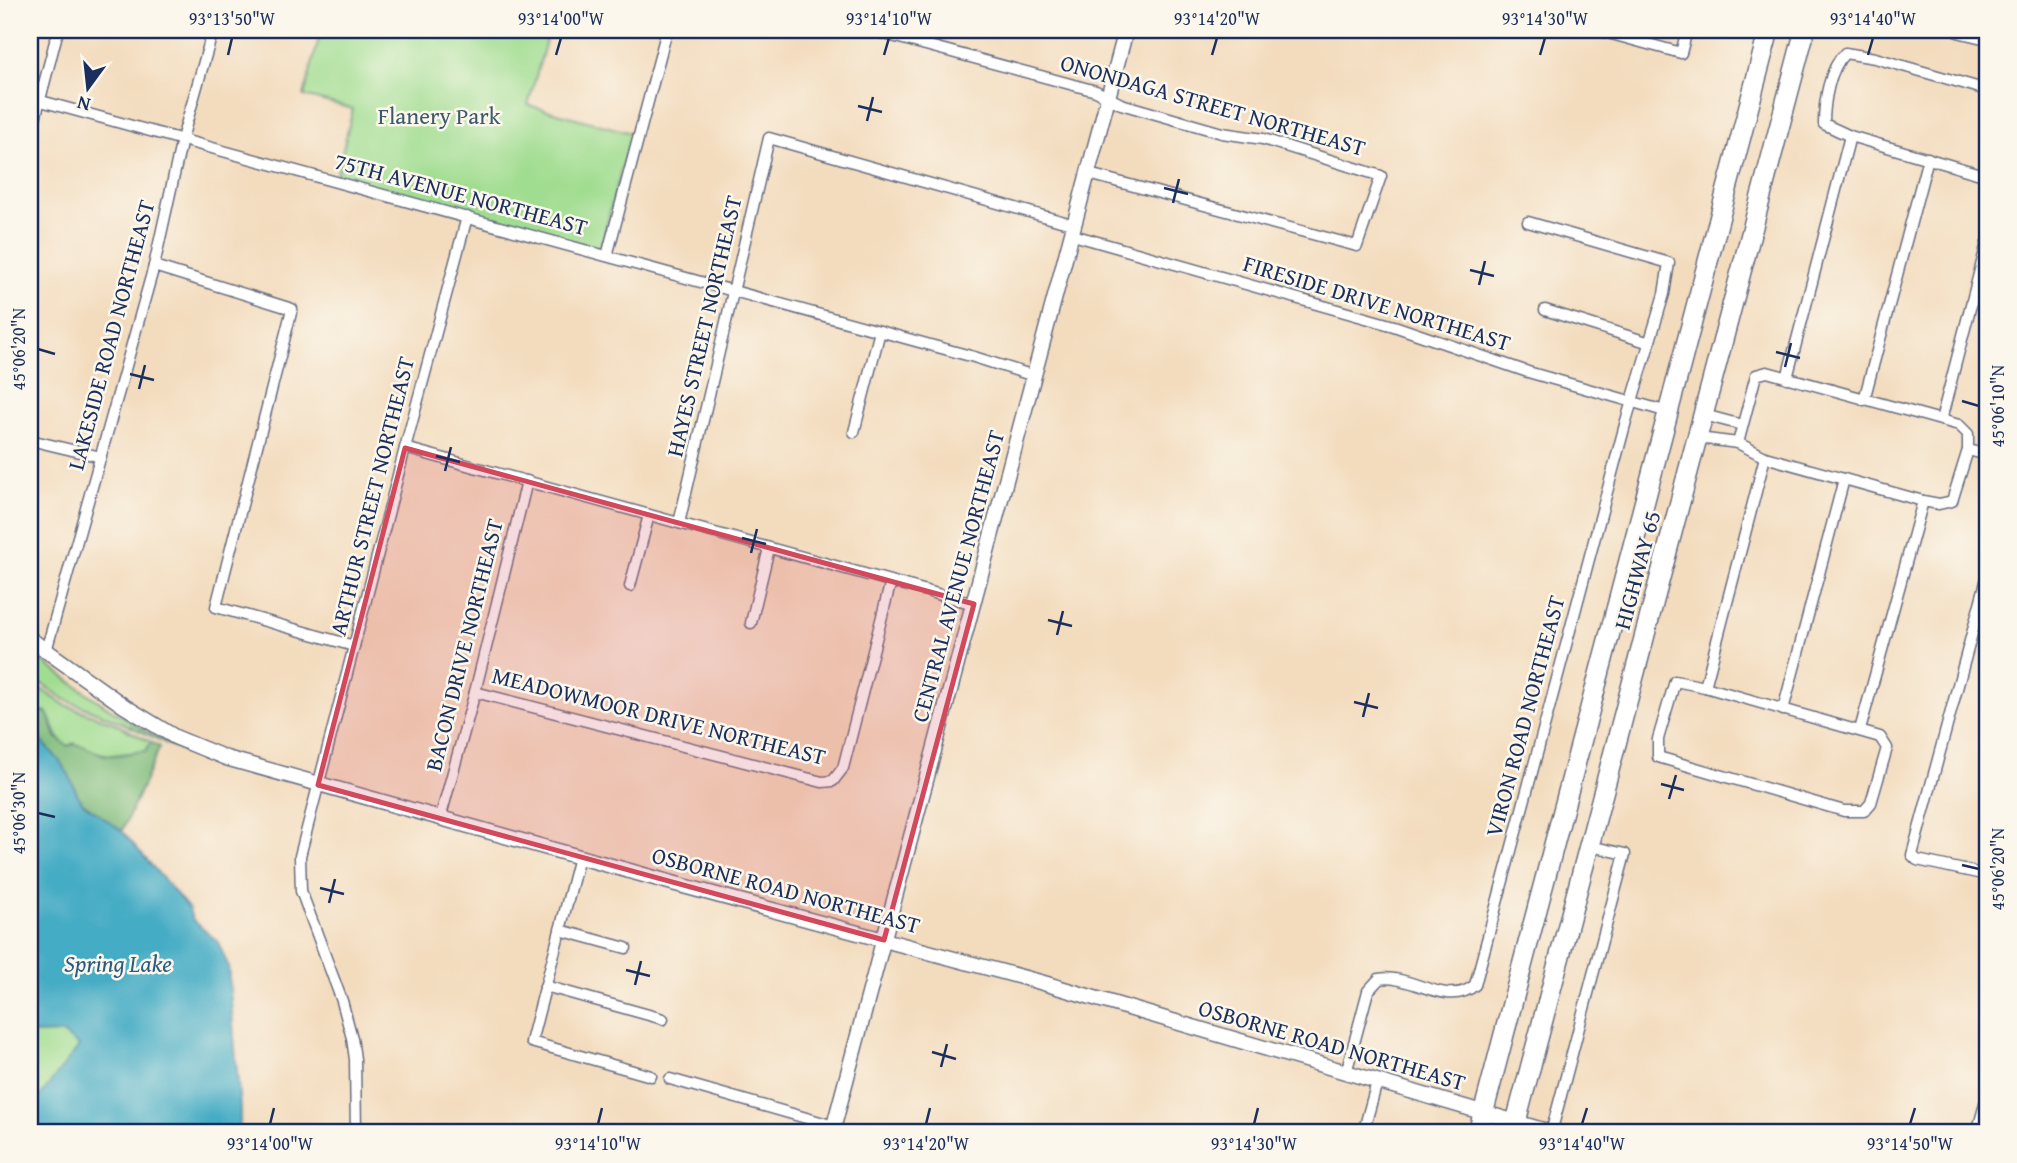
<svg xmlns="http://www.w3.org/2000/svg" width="2017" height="1163" font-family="'Gentium Book Plus',serif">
  <rect width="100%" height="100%" fill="#fbf7ec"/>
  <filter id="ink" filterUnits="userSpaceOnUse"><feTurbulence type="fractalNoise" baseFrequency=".0143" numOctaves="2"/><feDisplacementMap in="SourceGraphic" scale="14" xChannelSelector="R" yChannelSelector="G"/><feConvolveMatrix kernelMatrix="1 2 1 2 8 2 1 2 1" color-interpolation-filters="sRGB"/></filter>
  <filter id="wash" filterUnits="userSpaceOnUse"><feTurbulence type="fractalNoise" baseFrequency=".00686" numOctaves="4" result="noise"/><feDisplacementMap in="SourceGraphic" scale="28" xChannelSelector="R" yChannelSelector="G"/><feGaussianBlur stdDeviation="1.57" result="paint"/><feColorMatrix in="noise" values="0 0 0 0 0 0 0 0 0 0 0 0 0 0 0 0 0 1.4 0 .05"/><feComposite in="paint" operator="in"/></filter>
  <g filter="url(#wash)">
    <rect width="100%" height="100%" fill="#f3dcbe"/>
    <g fill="#a1dd91" stroke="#5e8678" stroke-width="2">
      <path d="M321,30H549L528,105L631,133L601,245L594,248L336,177L353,109L304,96Z"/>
      <path d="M30,652C83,691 136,731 198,756L199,759L121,722L66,700L30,676Z"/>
      <path d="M30,682L65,705L114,723L151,742L146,751L112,755L94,752L74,743L67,746C53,737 55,722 45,711L30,710Z"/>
      <path d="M62,1033L80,1046L30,1109V1034Z"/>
    </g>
    <path fill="#80bc7b" stroke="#4e766c" stroke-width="2" d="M30,710L47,713L56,737L67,746C82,741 91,752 105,755C119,757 132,751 146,751L151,742L160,747L122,831L83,803L77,794L69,775L59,760L30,728Z"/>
    <path fill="#45acc5" stroke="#306e92" stroke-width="2" d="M30,728L59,760L69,775L77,794L83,803L122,831L189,909L192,919L218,942L228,966L240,1107V1123L237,1133H30V1109L79,1046L62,1033L30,1034Z"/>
  </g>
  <g filter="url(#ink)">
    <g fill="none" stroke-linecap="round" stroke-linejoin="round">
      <defs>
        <g id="street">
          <path d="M870,30L1096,91L1121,104L1222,133L1263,139L1381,176L1357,246L1089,174"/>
          <path d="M1597,30L1681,53L1687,30"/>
          <path d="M1987,90L1875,58L1845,53C1829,69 1824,102 1824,124L1850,136L1987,176"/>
          <path d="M30,98L974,357L1034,376"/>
          <path d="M30,138L58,30"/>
          <path d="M1073,235L1394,326L1528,372L1668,412"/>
          <path d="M607,256L667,30"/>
          <path d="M154,266L292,309L216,607L354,646"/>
          <path d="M1545,310L1650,343"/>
          <path d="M1767,372L1959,425L1968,434V450L1952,501L1939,504L1923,501L1765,457L1738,443L1756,375Z"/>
          <path d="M1787,378L1850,136"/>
          <path d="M1864,400L1928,158"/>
          <path d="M1704,415L1742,425"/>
          <path d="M1941,420L1987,243"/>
          <path d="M854,432L880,331"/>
          <path d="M1698,438L1738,443"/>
          <path d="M30,440L101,457"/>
          <path d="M405,448L974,604"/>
          <path d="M1968,450L1987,455"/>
          <path d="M679,523L769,138L1075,225"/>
          <path d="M1987,578L1912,855L1917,860L1987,875"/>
          <path d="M630,586L649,515"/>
          <path d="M751,623L769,548"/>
          <path d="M46,651L154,266L182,139L213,30"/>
          <path d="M1675,681L1705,687L1880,737L1887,748L1871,803L1864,811H1844L1658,757V739Z"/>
          <path d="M1705,687L1765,457"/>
          <path d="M475,692L822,782L833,781L843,768L891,581"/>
          <path d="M1783,710L1844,479"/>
          <path d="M1860,730L1923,501"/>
          <path d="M440,819L475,692L527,481"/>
          <path d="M579,857L531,1042L651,1076"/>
          <path d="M1983,874L1987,858"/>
          <path d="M560,930L626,948"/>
          <path d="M545,986L663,1019"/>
          <path d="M1346,1073L1368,991L1379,979C1410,973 1447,1009 1475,985L1626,421L1664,294L1669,263L1528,222"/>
          <path d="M670,1079L834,1126"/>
          <path d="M356,1133L355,1059L352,1038L342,1001L301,891L300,856L405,448L467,217"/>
          <path d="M1363,1133L1377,1082"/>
          <path d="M1551,1133L1625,854L1590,846"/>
        </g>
        <g id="secondary">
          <path d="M1958,30L1987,37"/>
          <path d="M30,639L124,706L175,737L226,758L676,884L1040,982L1553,1133"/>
          <path d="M832,1133L1126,30"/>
          <path d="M1979,1133L1987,1104"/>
        </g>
        <g id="highway">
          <path d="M1478,1133L1769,30"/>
          <path d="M1513,1133L1805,30"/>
        </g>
      </defs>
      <use href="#street" stroke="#676c80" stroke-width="13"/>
      <use href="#secondary" stroke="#676c80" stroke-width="17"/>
      <use href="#highway" stroke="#676c80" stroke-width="22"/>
      <use href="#street" stroke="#fff" stroke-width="10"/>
      <use href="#secondary" stroke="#fff" stroke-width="14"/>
      <use href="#highway" stroke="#fff" stroke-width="19"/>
    </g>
  </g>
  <path fill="#d1495b" fill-opacity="0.2" stroke="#d1495b" stroke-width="5" stroke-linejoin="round" d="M405,448L974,604L884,940L318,785Z"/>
  <path fill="none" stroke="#1b2f5e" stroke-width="2.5" d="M228,55L232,38M556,55L561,38M884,55L889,38M1212,55L1217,38M1540,55L1545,38M1868,55L1873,38M858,106L882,112M867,121L873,97M1164,188L1188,194M1173,203L1179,179M1470,270L1494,276M1479,285L1485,261M38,349L55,354M1776,352L1800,358M1785,367L1791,343M130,374L154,380M139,389L145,365M1962,401L1979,406M436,456L460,462M445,471L451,447M742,538L766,544M751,553L757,529M1048,620L1072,626M1057,635L1063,611M1354,702L1378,708M1363,717L1369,693M1661,784L1684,790M1669,799L1676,775M38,813L55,817M1962,865L1979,869M320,888L344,894M329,903L335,879M626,970L650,976M635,985L641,961M932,1052L956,1059M941,1067L947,1044M270,1124L274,1108M598,1124L602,1108M926,1124L930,1108M1254,1124L1258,1108M1582,1124L1587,1108M1910,1124L1915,1108"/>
  <g text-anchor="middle" stroke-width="5" stroke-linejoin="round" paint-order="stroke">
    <g font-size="23" fill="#1b2f5e" stroke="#fbf7ec">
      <text transform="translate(1213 105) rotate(16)" y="8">ONONDAGA STREET NORTHEAST</text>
      <text transform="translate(461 194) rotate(15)" y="8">75TH AVENUE NORTHEAST</text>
      <text transform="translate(1377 303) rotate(17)" y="8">FIRESIDE DRIVE NORTHEAST</text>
      <text transform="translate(704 326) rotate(-77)" y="8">HAYES STREET NORTHEAST</text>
      <text transform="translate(111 335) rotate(-75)" y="8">LAKESIDE ROAD NORTHEAST</text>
      <text transform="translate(372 496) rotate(-76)" y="8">ARTHUR STREET NORTHEAST</text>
      <text transform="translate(1637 570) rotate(-75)" y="8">HIGHWAY 65</text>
      <text transform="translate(958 576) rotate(-75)" y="8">CENTRAL AVENUE NORTHEAST</text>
      <text transform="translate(464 645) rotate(-76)" y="8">BACON DRIVE NORTHEAST</text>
      <text transform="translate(659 716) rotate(14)" y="8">MEADOWMOOR DRIVE NORTHEAST</text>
      <text transform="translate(1525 716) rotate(-75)" y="8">VIRON ROAD NORTHEAST</text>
      <text transform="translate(786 890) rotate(15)" y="8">OSBORNE ROAD NORTHEAST</text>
      <text transform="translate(1332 1045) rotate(16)" y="8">OSBORNE ROAD NORTHEAST</text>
    </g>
    <g font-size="23" fill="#3c5a6b" stroke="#fbf7ec">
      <text x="439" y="124">Flanery Park</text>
    </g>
    <g font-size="24" font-style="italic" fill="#2a5b82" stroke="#fbf7ec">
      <text x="118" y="972">Spring Lake</text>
    </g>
  </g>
  <rect width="2017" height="1163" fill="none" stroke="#fbf7ec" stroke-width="77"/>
  <g transform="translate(88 88) rotate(195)" stroke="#fbf7ec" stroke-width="5" paint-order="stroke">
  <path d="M0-5L12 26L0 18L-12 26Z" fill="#1b2f5e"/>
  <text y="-10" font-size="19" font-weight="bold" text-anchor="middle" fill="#1b2f5e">N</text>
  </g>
  <rect x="38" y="38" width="1941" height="1086" fill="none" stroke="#1b2f5e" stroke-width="2.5"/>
  <g font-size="18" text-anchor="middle" fill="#1b2f5e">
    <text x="232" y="25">93°13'50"W</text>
    <text x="561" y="25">93°14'00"W</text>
    <text x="889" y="25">93°14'10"W</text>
    <text x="1217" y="25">93°14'20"W</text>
    <text x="1545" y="25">93°14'30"W</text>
    <text x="1873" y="25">93°14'40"W</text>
    <text transform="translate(19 349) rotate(-90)" y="6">45°06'20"N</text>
    <text transform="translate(1998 406) rotate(-90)" y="6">45°06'10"N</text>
    <text transform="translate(19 813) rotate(-90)" y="6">45°06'30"N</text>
    <text transform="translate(1998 869) rotate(-90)" y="6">45°06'20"N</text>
    <text x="270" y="1150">93°14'00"W</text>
    <text x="598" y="1150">93°14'10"W</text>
    <text x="926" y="1150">93°14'20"W</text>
    <text x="1254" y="1150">93°14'30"W</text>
    <text x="1582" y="1150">93°14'40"W</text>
    <text x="1910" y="1150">93°14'50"W</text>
  </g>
</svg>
